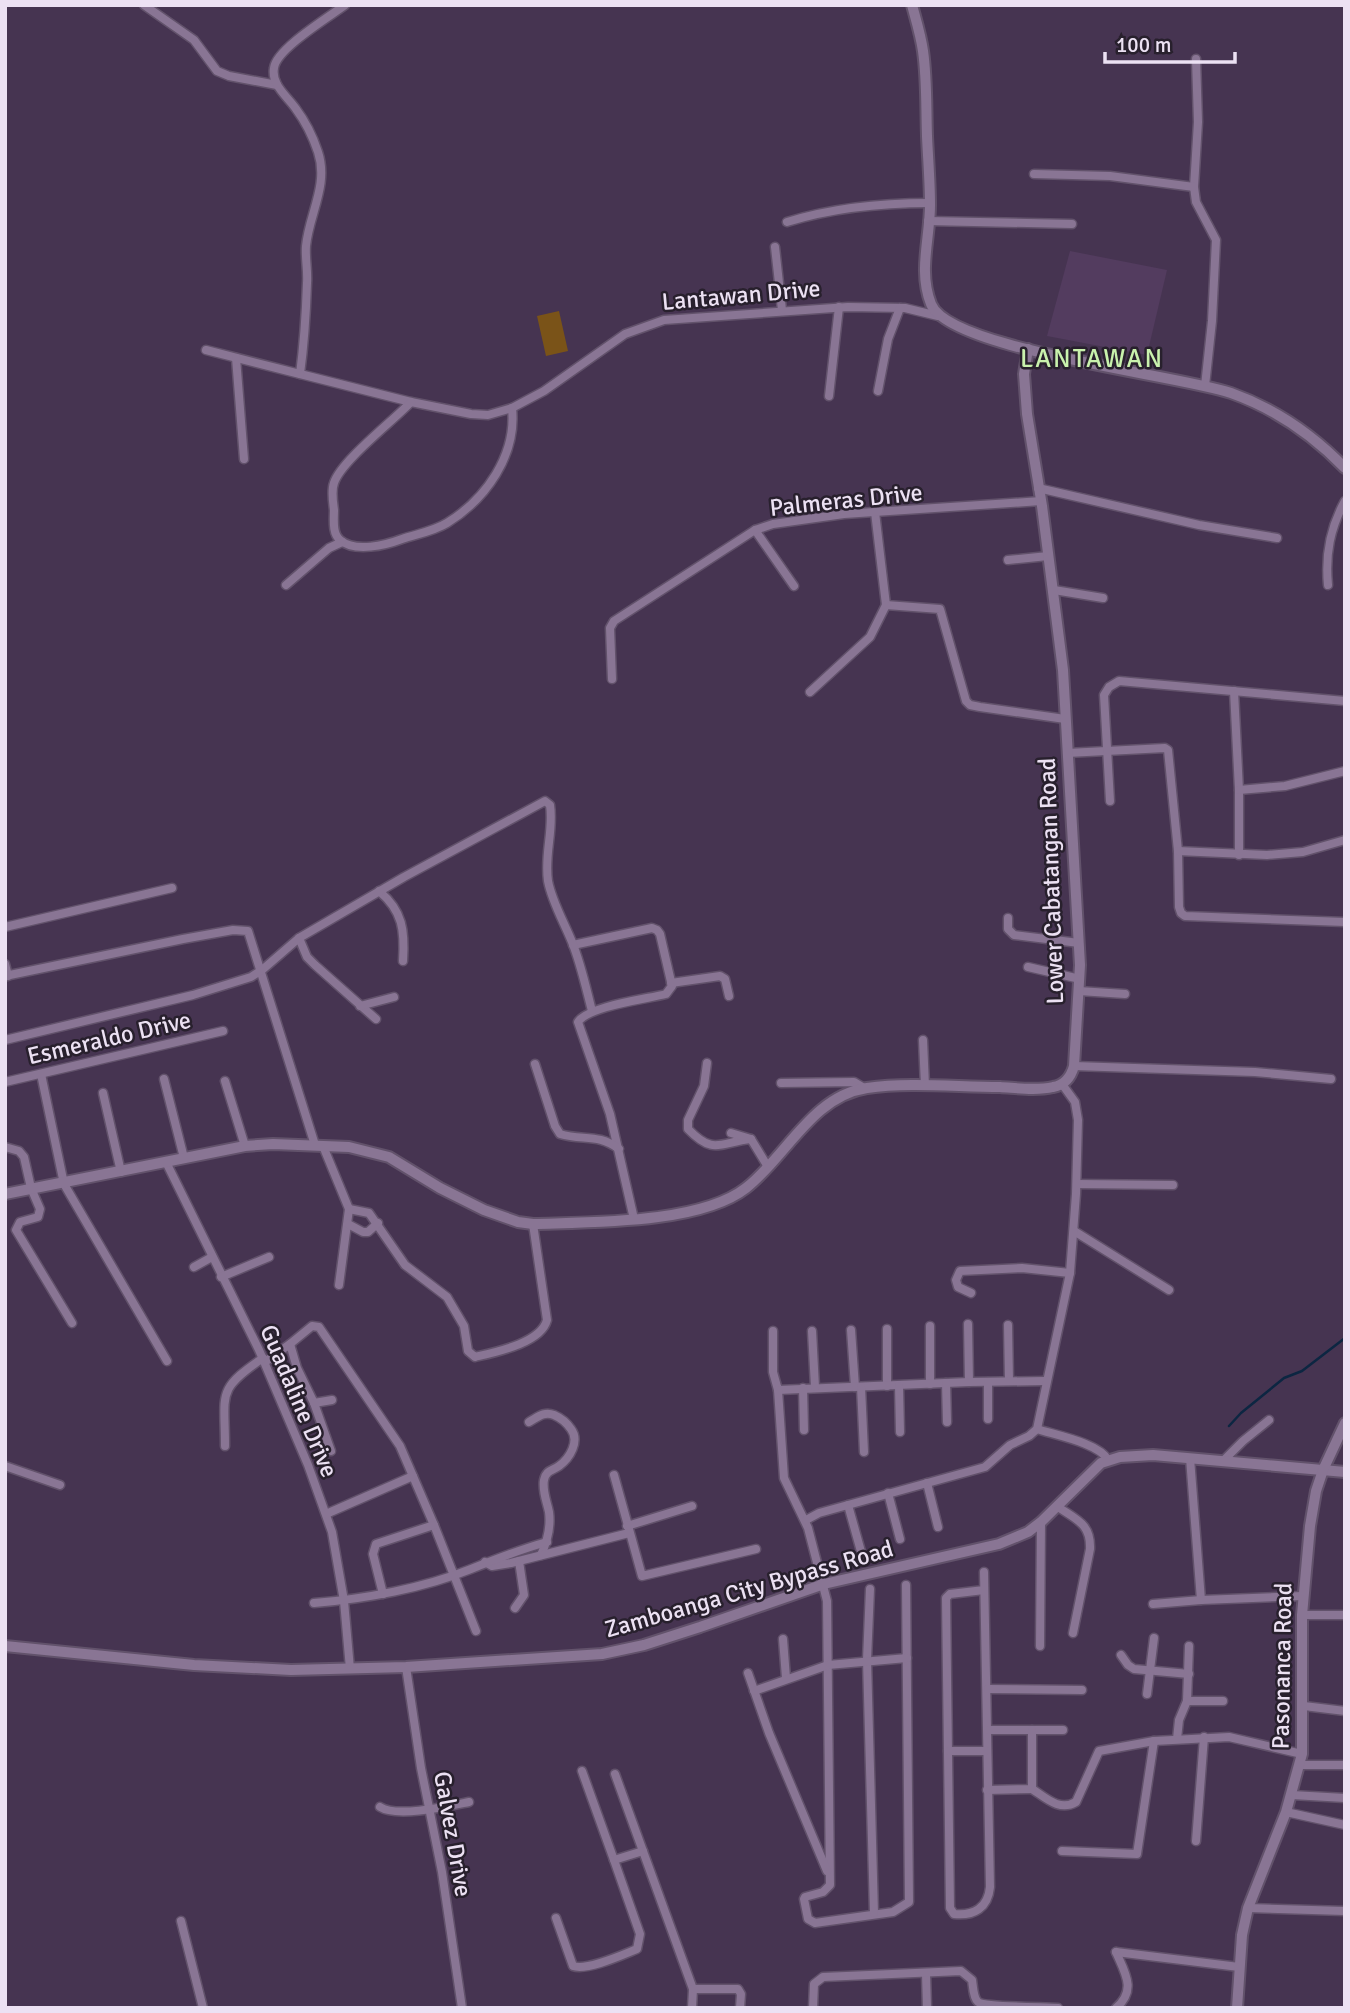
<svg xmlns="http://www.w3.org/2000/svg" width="1350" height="2013" font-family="Signika,sans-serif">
  <rect width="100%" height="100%" fill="#463451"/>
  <path fill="#533c5f" d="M1070,251L1167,270L1147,355L1047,336Z"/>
  <path fill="#7a5318" d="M559,311L568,351L546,356L537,316Z"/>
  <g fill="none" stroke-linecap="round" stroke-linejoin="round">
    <path stroke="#0c2642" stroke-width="2.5" d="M1229,1426L1241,1413L1284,1378L1302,1371L1345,1338"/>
    <defs>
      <g id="street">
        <path d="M144,5L194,40L217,71L229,76L277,85"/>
        <path d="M345,5C329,17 276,49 274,68C271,85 287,96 296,109C305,121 313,137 318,152C329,185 309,214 306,246C305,258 308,271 307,283C306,314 304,344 300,374L411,402L471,414L488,415L512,408L544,391L625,334L664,320L848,307L905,308L938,316"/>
        <path d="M1196,59L1198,122L1194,187L1196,202L1216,240L1212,321L1205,386"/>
        <path d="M1034,174L1110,176L1194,187"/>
        <path d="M928,221L1072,224"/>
        <path d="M787,222C832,208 883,203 930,203"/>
        <path d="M775,247L782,310"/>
        <path d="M206,350L300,374"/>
        <path d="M236,358L244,459"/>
        <path d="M878,391L888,339L900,308"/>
        <path d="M829,396L839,307"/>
        <path d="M411,402C393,421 341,461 334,483C331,491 333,502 334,510C334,519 332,534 340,540C355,553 386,545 402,539C417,534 434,531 447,523C486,499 517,455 512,408"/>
        <path d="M1038,488L1199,525L1277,538"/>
        <path d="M875,512L886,605L940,609L966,701L970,705L980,707L1065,719"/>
        <path d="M755,530L794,586"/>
        <path d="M1008,560L1048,556"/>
        <path d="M286,585L329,548L342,542"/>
        <path d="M1328,585C1325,554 1330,528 1345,501"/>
        <path d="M1054,590L1103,598"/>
        <path d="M612,679L610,628L614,621L755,530L773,524L844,514L1041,501"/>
        <path d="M1234,691L1239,790V855"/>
        <path d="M810,692L870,637L886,605"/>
        <path d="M1067,753L1165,748L1168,750L1178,851L1179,907L1181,913L1185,916L1345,922"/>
        <path d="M1239,790L1285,786L1345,771"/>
        <path d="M1110,801L1104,695L1109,687L1119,681L1345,701"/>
        <path d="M1178,851L1267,855L1303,852L1345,840"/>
        <path d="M379,891C403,911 405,931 403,961"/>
        <path d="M1008,918V929L1014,935L1079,943"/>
        <path d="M5,927L172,888"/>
        <path d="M299,938L307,957L315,965L376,1019"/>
        <path d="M573,945L652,928L657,930L660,934L672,986L666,994C647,999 588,1006 578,1022L610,1114L634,1219"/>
        <path d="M5,964L8,976"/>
        <path d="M1028,967L1080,979"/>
        <path d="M5,976L183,939L233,930L248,931L315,1145"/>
        <path d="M671,983L720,976L725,979L729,996"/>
        <path d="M1079,991L1125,994"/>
        <path d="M360,1006L394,997"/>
        <path d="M5,1040L193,995L251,977L262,970L299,938L404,877L545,801L550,805C554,830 544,854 548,881C552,902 564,922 572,942C581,964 586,988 592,1011"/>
        <path d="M923,1040L925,1086"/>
        <path d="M707,1063L704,1086L688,1120V1129C714,1156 720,1142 751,1139"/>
        <path d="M535,1064L555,1126L560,1134C583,1141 598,1133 619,1149"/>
        <path d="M1074,1066L1255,1072L1331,1079"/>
        <path d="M41,1074L64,1184L167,1361"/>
        <path d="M164,1079L184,1158"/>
        <path d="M225,1081L245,1146"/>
        <path d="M5,1082L223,1031"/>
        <path d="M781,1083L854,1082L864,1088"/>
        <path d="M103,1093L121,1172"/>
        <path d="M731,1133L751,1139L768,1167"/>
        <path d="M323,1146L349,1209L339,1285"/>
        <path d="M5,1147L19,1151L24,1157L31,1188L40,1209L38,1217L20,1222L16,1230L72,1323"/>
        <path d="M166,1162L259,1350L308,1465L332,1532L344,1601L350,1669"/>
        <path d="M1077,1184L1173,1185"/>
        <path d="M349,1209L369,1213L405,1265L447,1297L464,1326L468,1351L475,1357C496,1352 541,1343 547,1320L533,1224"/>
        <path d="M348,1224L363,1232H368L378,1223"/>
        <path d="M1074,1231L1169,1290"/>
        <path d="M194,1267L212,1257"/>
        <path d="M221,1277L269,1257"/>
        <path d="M971,1293L958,1287L956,1280L960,1271L1022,1268L1070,1273"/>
        <path d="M968,1324L969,1382"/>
        <path d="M1008,1325L1009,1381"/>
        <path d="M930,1326V1384"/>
        <path d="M887,1329V1386"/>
        <path d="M851,1330L855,1387"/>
        <path d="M773,1331V1372L778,1390L969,1382L1045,1381"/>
        <path d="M812,1331L815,1387"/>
        <path d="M290,1344L312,1326L319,1327L400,1446L434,1525L476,1631"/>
        <path d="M265,1362L290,1344L297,1368L314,1403L332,1400"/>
        <path d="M988,1382V1419"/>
        <path d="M946,1383L947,1422"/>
        <path d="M899,1386L900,1432"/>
        <path d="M861,1387L864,1452"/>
        <path d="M803,1388L804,1430"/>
        <path d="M778,1390L784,1478L808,1528L827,1601L830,1885L823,1892L805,1897L804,1899L808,1919L815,1923L893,1912L909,1902L906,1585"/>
        <path d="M314,1403L331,1451"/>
        <path d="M529,1422C538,1417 544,1411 554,1415C561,1418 567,1423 571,1429C580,1441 570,1458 559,1466C552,1471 546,1470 544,1480C542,1491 547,1502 549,1512C551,1527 547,1542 541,1555"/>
        <path d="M1037,1429C1055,1435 1099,1443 1108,1460"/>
        <path d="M225,1446C225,1393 216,1390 263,1358"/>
        <path d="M1190,1458L1201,1600"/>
        <path d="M1224,1460L1243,1441L1269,1420"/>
        <path d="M5,1466L60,1485"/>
        <path d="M614,1475L642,1576L756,1549"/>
        <path d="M927,1483L938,1527"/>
        <path d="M888,1493L900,1539"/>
        <path d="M848,1505L862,1555"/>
        <path d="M1058,1507C1077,1520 1091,1524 1090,1549L1073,1633"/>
        <path d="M326,1514L413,1476"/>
        <path d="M806,1520L819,1513L985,1467L1010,1445L1029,1436L1037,1429L1070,1273L1076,1194L1078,1120L1075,1102L1062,1084"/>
        <path d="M627,1526L692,1506"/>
        <path d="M485,1562L492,1566L511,1563L629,1533"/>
        <path d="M984,1572L990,1887C988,1908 974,1916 954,1914L950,1908L946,1598L950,1594L984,1590"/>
        <path d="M870,1589L867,1660L874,1913"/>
        <path d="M383,1594L373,1554L376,1544L434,1525"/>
        <path d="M314,1603C365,1599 424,1588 471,1569C496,1559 521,1549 547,1542"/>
        <path d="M1153,1604L1201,1600L1303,1596"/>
        <path d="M515,1608L524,1595L519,1561"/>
        <path d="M1302,1615H1345"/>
        <path d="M783,1639L786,1678"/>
        <path d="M1040,1646L1041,1522"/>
        <path d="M1121,1655L1128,1665L1134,1669L1189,1674"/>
        <path d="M406,1667L421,1768L442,1872L462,2008"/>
        <path d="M748,1673L769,1733L827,1871"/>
        <path d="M988,1689L1082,1690"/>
        <path d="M754,1691L828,1665L907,1658"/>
        <path d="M1147,1694L1154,1638"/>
        <path d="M1187,1701H1223"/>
        <path d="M1304,1706L1345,1711"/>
        <path d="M988,1730H1063"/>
        <path d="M1177,1739L1179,1720L1187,1701L1189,1646"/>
        <path d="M948,1751H987"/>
        <path d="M1300,1765H1345"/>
        <path d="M582,1771L614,1860"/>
        <path d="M615,1774L693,1989L692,2008"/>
        <path d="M1032,1789C1045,1797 1059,1812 1076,1802L1099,1751L1154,1741L1229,1737L1302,1754"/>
        <path d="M987,1790L1032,1789V1730"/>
        <path d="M1292,1795L1345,1798"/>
        <path d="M380,1807C397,1818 449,1806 469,1802"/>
        <path d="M1286,1812L1345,1825"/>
        <path d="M1196,1841L1204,1737"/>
        <path d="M1062,1851L1137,1854L1154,1741"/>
        <path d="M1248,1908L1345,1911"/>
        <path d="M556,1918L573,1966C587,1971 622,1955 637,1949L640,1934L614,1860L643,1851"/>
        <path d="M181,1921L203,2008"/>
        <path d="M1116,1952L1239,1967"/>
        <path d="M1116,1952C1125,1973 1137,1990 1116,2008"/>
        <path d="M926,1974L927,2008"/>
        <path d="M693,1989H738L741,1994L740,2008"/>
        <path d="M813,2008L814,1984L823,1977L961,1971L972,1980C973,1985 973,1998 978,2002C984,2007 1045,2007 1058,2008"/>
      </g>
      <g id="secondary">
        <path d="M912,5C916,20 921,36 923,51C927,79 926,108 927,136C928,159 930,182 930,205C930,239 918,271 931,304C949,350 1180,375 1231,393C1276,409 1312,434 1345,468"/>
        <path d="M5,1194L245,1146L273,1144L349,1147L389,1157L440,1188L484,1210L518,1222L533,1224C591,1222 700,1224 746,1188C786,1157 812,1096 867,1088C909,1082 957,1087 1000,1087C1017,1088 1036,1091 1053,1087C1065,1085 1071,1077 1074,1066L1080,965L1063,670L1042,506L1027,414L1024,374L1028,349"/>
        <path d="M5,1646L194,1665L291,1670L406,1667L602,1654L644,1645L700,1627L824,1584L999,1544L1028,1532L1041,1522L1101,1463L1120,1457L1153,1455L1345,1472"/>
        <path d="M1237,2008L1242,1935L1248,1908L1286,1812L1302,1754V1615L1310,1526L1316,1491L1323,1470L1345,1423"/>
      </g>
    </defs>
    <use href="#street" stroke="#62526b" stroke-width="11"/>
    <use href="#secondary" stroke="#62526b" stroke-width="14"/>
    <use href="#street" stroke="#897594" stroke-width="8"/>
    <use href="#secondary" stroke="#897594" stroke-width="10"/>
  </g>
  <g text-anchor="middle" stroke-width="5" stroke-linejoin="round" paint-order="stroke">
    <g font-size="24" fill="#ece1f3" stroke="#28202d">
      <text transform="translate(741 295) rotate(-5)" y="8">Lantawan Drive</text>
      <text transform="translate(846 500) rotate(-6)" y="8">Palmeras Drive</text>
      <text transform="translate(1051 881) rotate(-92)" y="8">Lower Cabatangan Road</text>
      <text transform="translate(109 1038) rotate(-13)" y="8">Esmeraldo Drive</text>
      <text transform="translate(299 1401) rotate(67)" y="8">Guadaline Drive</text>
      <text transform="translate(749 1589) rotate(-16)" y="8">Zamboanga City Bypass Road</text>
      <text transform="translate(1282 1666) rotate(-89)" y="8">Pasonanca Road</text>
      <text transform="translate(453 1834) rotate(80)" y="8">Galvez Drive</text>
    </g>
    <g font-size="26" letter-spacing="2" fill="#c9f2ad" stroke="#28202d">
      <text x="1092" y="367">LANTAWAN</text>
    </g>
  </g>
  <rect width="1350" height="2013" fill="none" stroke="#ece1f3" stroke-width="14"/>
  <path d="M1105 52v10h130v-10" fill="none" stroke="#ece1f3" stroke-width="3.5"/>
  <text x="1116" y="52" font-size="21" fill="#ece1f3" stroke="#28202d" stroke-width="5" paint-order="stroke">100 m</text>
</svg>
